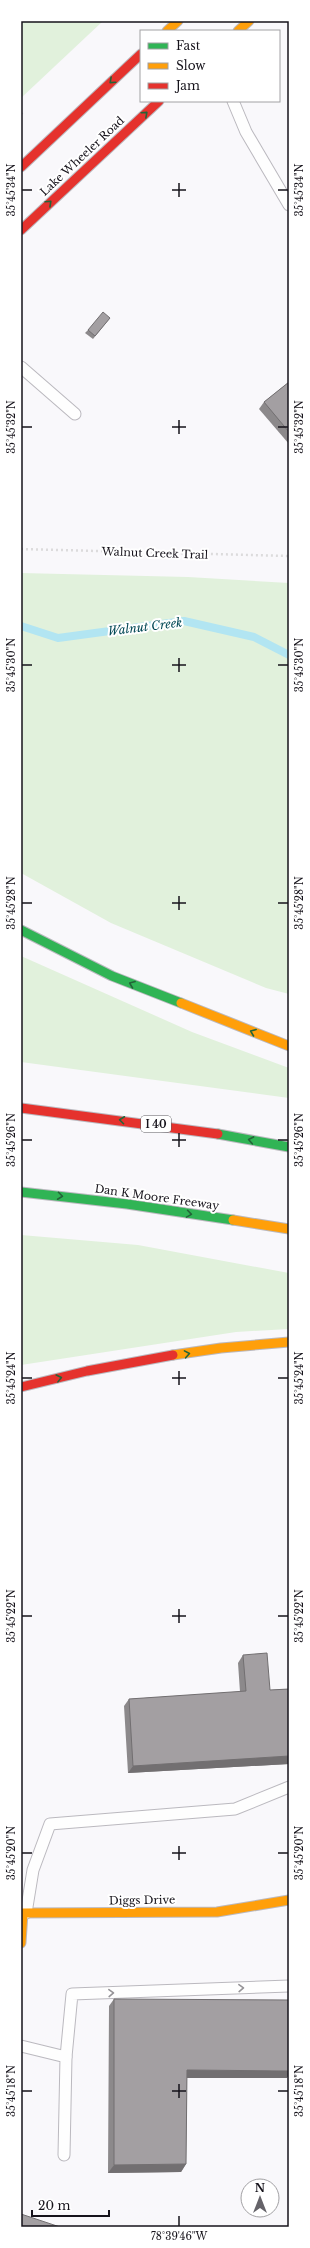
<svg xmlns="http://www.w3.org/2000/svg" width="310" height="2248" font-family="'Libre Baskerville',serif">
  <rect width="100%" height="100%" fill="#f9f8fb"/>
  <g fill="#e1f1dc">
    <path d="M21,21H103L21,98Z"/>
    <path d="M21,573L188,577L289,583V994L266,988L111,923L21,873Z"/>
    <path d="M21,956L192,1032L289,1068V1098L21,1062Z"/>
    <path d="M21,1235L138,1245L289,1273V1329L236,1332L21,1365Z"/>
  </g>
  <g fill="none" stroke-linecap="round" stroke-linejoin="round">
    <path stroke="#b2e5f2" stroke-width="8" d="M21,626L58,638L184,621L254,637L289,655"/>
    <defs>
      <g id="lane">
        <path d="M233,101L246,132L289,205"/>
        <path d="M21,367L75,414"/>
        <path d="M26,1913L33,1870L50,1824L235,1809L289,1787"/>
        <path d="M21,2046L66,2057L64,2155"/>
        <path d="M66,2057L72,1994L289,1986"/>
      </g>
      <g id="fast">
        <path d="M21,930L112,976L181,1003"/>
        <path d="M218,1134L289,1147"/>
        <path d="M21,1192L127,1204L233,1220"/>
      </g>
      <g id="slow">
        <path d="M167,31L178,21"/>
        <path d="M238,31L249,21"/>
        <path d="M181,1003L289,1046"/>
        <path d="M233,1220L289,1229"/>
        <path d="M173,1355L221,1348L289,1342"/>
        <path d="M21,1943L23,1913L217,1912L289,1900"/>
      </g>
      <g id="jam">
        <path d="M21,167L141,54"/>
        <path d="M21,230L159,101"/>
        <path d="M21,1108L218,1134"/>
        <path d="M21,1387L87,1371L173,1355"/>
      </g>
    </defs>
    <use href="#lane" stroke="#bbb9bf" stroke-width="13"/>
    <use href="#fast" stroke="#bbb9bf" stroke-width="11"/>
    <use href="#slow" stroke="#bbb9bf" stroke-width="11"/>
    <use href="#jam" stroke="#bbb9bf" stroke-width="11"/>
    <g stroke="#dcdbdc" stroke-width="2.5" stroke-dasharray="2 3" stroke-linecap="butt">
      <path d="M21,113L24,116"/>
      <path d="M21,549L289,556"/>
    </g>
    <use href="#lane" stroke="#fefefe" stroke-width="11"/>
    <use href="#fast" stroke="#30b455" stroke-width="9"/>
    <use href="#slow" stroke="#ff9f0a" stroke-width="9"/>
    <use href="#jam" stroke="#e5322d" stroke-width="9"/>
  </g>
  <g fill="#8c898b">
    <path d="M110,318L93,339L85,333L88,330Z"/>
    <path d="M289,382V444L259,409L264,402Z"/>
    <path d="M243,1655L270,1690L289,1689V1764L128,1773L124,1706L129,1699L240,1692L238,1663Z"/>
    <path d="M114,1999L287,2078H187L186,2164L181,2172L108,2173L109,2006Z"/>
  </g>
  <g fill="#726f71">
    <path d="M289,1756V1764L128,1773L133,1766Z"/>
    <path d="M187,2070L289,2071V2075L287,2078H182Z"/>
    <path d="M186,2164L181,2172L108,2173L114,2165Z"/>
  </g>
  <g fill="#a39fa2" stroke="#726f71">
    <path d="M103,312L110,318L95,336L88,330Z"/>
    <path d="M289,382V432L264,402Z"/>
    <path d="M267,1653L270,1690L289,1689V1756L133,1766L129,1699L246,1691L243,1655Z"/>
    <path d="M114,1999L289,2000V2071L187,2070L186,2164L114,2165Z"/>
    <path d="M21,2214L60,2227H21Z"/>
  </g>
  <defs><path id="oneway-chevron" d="M-2-3.5L2.5 0L-2 3.5" fill="none" stroke-width="1.6" stroke-linecap="round" stroke-linejoin="round"/></defs>
  <g stroke="#236438">
    <use href="#oneway-chevron" transform="translate(112 81) rotate(138)"/>
    <use href="#oneway-chevron" transform="translate(145 114) rotate(-42)"/>
    <use href="#oneway-chevron" transform="translate(49 203) rotate(-43)"/>
    <use href="#oneway-chevron" transform="translate(132 984) rotate(-158)"/>
    <use href="#oneway-chevron" transform="translate(253 1032) rotate(-158)"/>
    <use href="#oneway-chevron" transform="translate(122 1120) rotate(-173)"/>
    <use href="#oneway-chevron" transform="translate(251 1140) rotate(-169)"/>
    <use href="#oneway-chevron" transform="translate(60 1196) rotate(7)"/>
    <use href="#oneway-chevron" transform="translate(189 1214) rotate(9)"/>
    <use href="#oneway-chevron" transform="translate(187 1354) rotate(-10)"/>
    <use href="#oneway-chevron" transform="translate(59 1378) rotate(-14)"/>
  </g>
  <g stroke="#969498">
    <use href="#oneway-chevron" transform="translate(241 1988) rotate(-2)"/>
    <use href="#oneway-chevron" transform="translate(111 1993) rotate(-2)"/>
  </g>
  <path fill="none" stroke="#16131b" stroke-width="1.5" d="M179,183V197M22,190H32M172,190H186M278,190H288M179,420V434M22,427H32M172,427H186M278,427H288M179,658V672M22,665H32M172,665H186M278,665H288M179,896V910M22,903H32M172,903H186M278,903H288M179,1133V1147M22,1140H32M172,1140H186M278,1140H288M179,1371V1385M22,1378H32M172,1378H186M278,1378H288M179,1609V1623M22,1616H32M172,1616H186M278,1616H288M179,1846V1860M22,1853H32M172,1853H186M278,1853H288M179,2084V2098M22,2091H32M172,2091H186M278,2091H288M179,2216V2226"/>
  <g text-anchor="middle" stroke-width="4" stroke-linejoin="round" paint-order="stroke">
    <rect fill="#fff" stroke="#5c5a5f" stroke-width="1" x="141" y="1116" width="30" height="16" rx="3"/>
    <g font-size="10" font-weight="bold" fill="#16131b">
      <text x="156" y="1128">I 40</text>
    </g>
    <g font-size="11" fill="#16131b" stroke="#fff">
      <text transform="translate(82 156) rotate(-43)" y="4">Lake Wheeler Road</text>
      <text transform="translate(155 553) rotate(2)" y="4">Walnut Creek Trail</text>
      <text transform="translate(157 1197) rotate(8)" y="4">Dan K Moore Freeway</text>
      <text transform="translate(142 1900) rotate(-1)" y="4">Diggs Drive</text>
    </g>
    <g font-size="12" font-style="italic" fill="#024855" stroke="#fff">
      <text transform="translate(145 627) rotate(-7)" y="4">Walnut Creek</text>
    </g>
  </g>
  <rect width="310" height="2248" fill="none" stroke="#ffffff" stroke-width="44"/>
  <rect x="140" y="30" width="140" height="72" fill="#ffffff" stroke="#a2a1a4"/>
  <rect x="148" y="43" width="20" height="6" fill="#30b455" stroke="#a2a1a4"/>
  <text x="176" y="50" font-size="12" fill="#16131b">Fast</text>
  <rect x="148" y="63" width="20" height="6" fill="#ff9f0a" stroke="#a2a1a4"/>
  <text x="176" y="70" font-size="12" fill="#16131b">Slow</text>
  <rect x="148" y="83" width="20" height="6" fill="#e5322d" stroke="#a2a1a4"/>
  <text x="176" y="90" font-size="12" fill="#16131b">Jam</text>
  <g transform="translate(260 2198)"><circle r="19" fill="#ffffff" stroke="#a2a1a4"/>
  <path d="M0-3L7 15L0 10L-7 15Z" fill="#656369"/>
  <text y="-6" font-size="11" font-weight="bold" text-anchor="middle" fill="#16131b">N</text>
  </g>
  <path d="M32 2210v6h77v-6" fill="none" stroke="#16131b" stroke-width="2"/>
  <text x="38" y="2210" font-size="12" fill="#16131b" stroke="#ffffff" stroke-width="3" paint-order="stroke">20 m</text>
  <rect x="22" y="22" width="266" height="2204" fill="none" stroke="#16131b" stroke-width="1.5"/>
  <g font-size="10" text-anchor="middle" fill="#16131b">
    <text transform="translate(11 190) rotate(-90)" y="4">35°45'34"N</text>
    <text transform="translate(299 190) rotate(-90)" y="4">35°45'34"N</text>
    <text transform="translate(11 427) rotate(-90)" y="4">35°45'32"N</text>
    <text transform="translate(299 427) rotate(-90)" y="4">35°45'32"N</text>
    <text transform="translate(11 665) rotate(-90)" y="4">35°45'30"N</text>
    <text transform="translate(299 665) rotate(-90)" y="4">35°45'30"N</text>
    <text transform="translate(11 903) rotate(-90)" y="4">35°45'28"N</text>
    <text transform="translate(299 903) rotate(-90)" y="4">35°45'28"N</text>
    <text transform="translate(11 1140) rotate(-90)" y="4">35°45'26"N</text>
    <text transform="translate(299 1140) rotate(-90)" y="4">35°45'26"N</text>
    <text transform="translate(11 1378) rotate(-90)" y="4">35°45'24"N</text>
    <text transform="translate(299 1378) rotate(-90)" y="4">35°45'24"N</text>
    <text transform="translate(11 1616) rotate(-90)" y="4">35°45'22"N</text>
    <text transform="translate(299 1616) rotate(-90)" y="4">35°45'22"N</text>
    <text transform="translate(11 1853) rotate(-90)" y="4">35°45'20"N</text>
    <text transform="translate(299 1853) rotate(-90)" y="4">35°45'20"N</text>
    <text transform="translate(11 2091) rotate(-90)" y="4">35°45'18"N</text>
    <text transform="translate(299 2091) rotate(-90)" y="4">35°45'18"N</text>
    <text x="179" y="2240">78°39'46"W</text>
  </g>
</svg>
